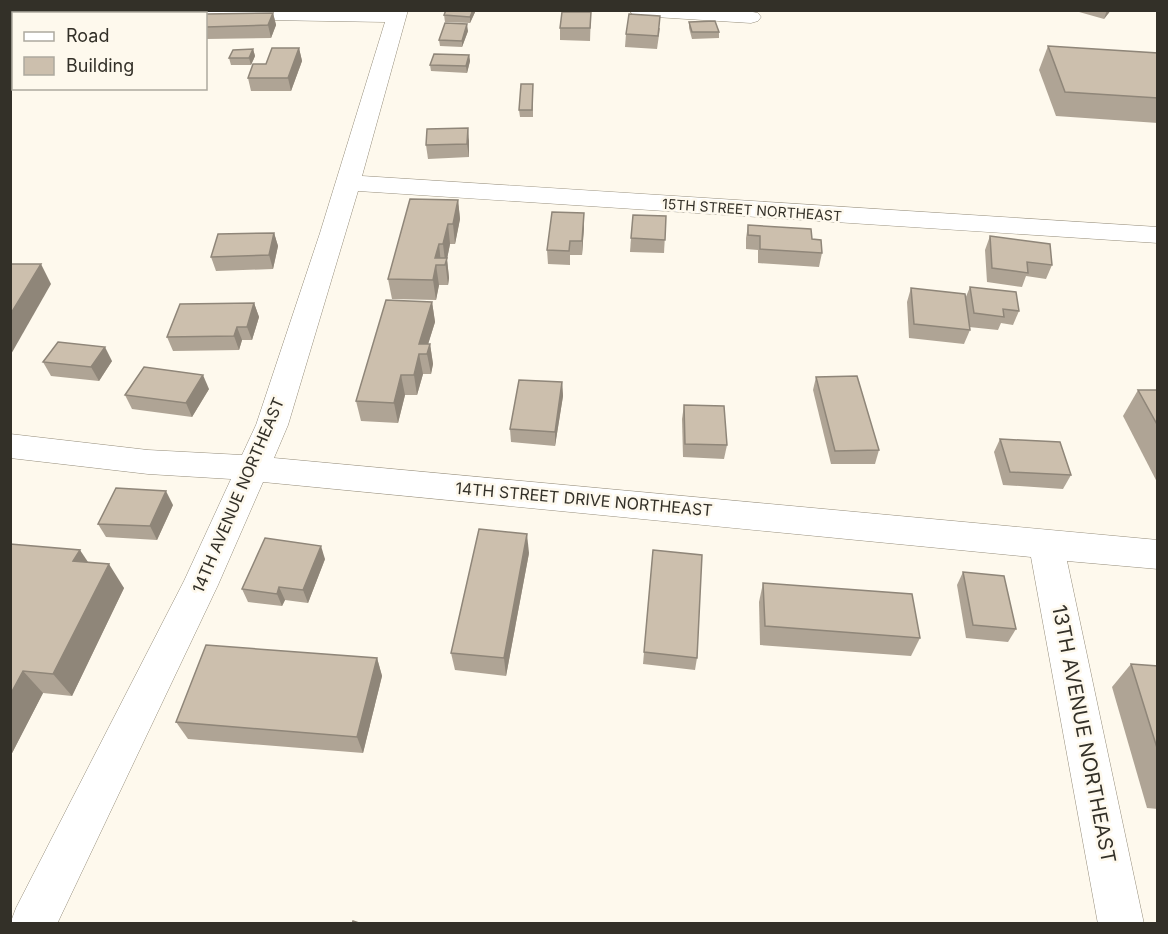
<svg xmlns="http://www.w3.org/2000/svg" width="1168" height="934" font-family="Inter,sans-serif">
  <rect width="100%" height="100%" fill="#fef9ed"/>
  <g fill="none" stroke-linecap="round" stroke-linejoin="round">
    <defs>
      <g id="minor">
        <path d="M180,10H408L362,176L1158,227V243L358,191L288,425L274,458L1158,540V569L1067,561L1144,924H1098L1031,557L263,482L218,585L57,924H10L16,908L184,581L231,479L148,474L10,458V434L148,450L242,455L256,425L320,233L385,22L206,19V14H179Z"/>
        <path d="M630,10H742L758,13L761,17L758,21L751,23L639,16L632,14Z"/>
      </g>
    </defs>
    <use href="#minor" stroke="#958d7b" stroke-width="1"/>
    <use href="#minor" fill="#fff" fill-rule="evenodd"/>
  </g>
  <g fill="#afa495">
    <path d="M476,10L470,23L445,22L444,15Z"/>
    <path d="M1072,10H1111L1104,19Z"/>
    <path d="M591,12L590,41L560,40V28Z"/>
    <path d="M273,13L276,25L271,38L206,39V14Z"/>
    <path d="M689,22L719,32V38L692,39L689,28Z"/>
    <path d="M660,28L657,49L625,47L626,34Z"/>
    <path d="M468,31L462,47L440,46L439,40Z"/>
    <path d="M1048,46L1158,53V123L1056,116L1039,70Z"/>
    <path d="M299,48L302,61L291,91H251L248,78L266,64Z"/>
    <path d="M253,49L255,56L251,65H231L229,58Z"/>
    <path d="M469,55L470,61L467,73L431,71L430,65Z"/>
    <path d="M533,84V117H520L519,110Z"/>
    <path d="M469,141V157L428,159L426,145Z"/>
    <path d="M458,200L460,219L455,244H450L447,259L449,278L448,285H439L436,300L392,299L388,279Z"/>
    <path d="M666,216L664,253L630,252L631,238Z"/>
    <path d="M748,225L812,239L822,253L819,267L758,263V250L746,249V238Z"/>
    <path d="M584,226L582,255H570V265L548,264L547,250Z"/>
    <path d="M274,233L278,246L273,269L216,271L211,257Z"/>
    <path d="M990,236L1052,265L1046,279L1026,276L1022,287L987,282L985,250Z"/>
    <path d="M970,287L1019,311L1013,325L1001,323L998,330L969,327L970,330L964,344L909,338L907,302L911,288L965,299Z"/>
    <path d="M432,302L435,322L428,344H430L433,364L431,374H423L417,395H405L398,423L361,421L356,401Z"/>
    <path d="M254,303L259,317L252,340H242L239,350L173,351L167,337Z"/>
    <path d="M112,361L99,381L51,376L43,362Z"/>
    <path d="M816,377L879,450L875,464H831L813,390Z"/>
    <path d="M562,382L563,396L555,446L511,442L510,429Z"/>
    <path d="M209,389L192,417L132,409L125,395Z"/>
    <path d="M1138,390H1158V484L1123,416Z"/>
    <path d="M684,405L727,445L724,459L683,457L682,419Z"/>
    <path d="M1000,439L1071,475L1063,489L1003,485L994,452Z"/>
    <path d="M173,505L157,540L106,537L98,524Z"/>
    <path d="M10,544L88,563L124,588L72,696L43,693L10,757Z"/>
    <path d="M653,550L697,658L695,670L643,664Z"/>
    <path d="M529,553L506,676L455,670L451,653Z"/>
    <path d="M325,559L308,603L285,600L282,606L248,602L242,589Z"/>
    <path d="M963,572L1016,629L1008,642L966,638L957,585Z"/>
    <path d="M763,583L920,638L911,656L760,645L759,602Z"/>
    <path d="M377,658L382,676L363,753L188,739L176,722Z"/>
    <path d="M1131,664L1158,666V809L1147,808L1112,687Z"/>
  </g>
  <g fill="#8f8679">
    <path d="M473,10H476L470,23V17Z"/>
    <path d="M1107,10H1111L1104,19Z"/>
    <path d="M273,13L276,25L271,38L268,25Z"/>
    <path d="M467,24L468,31L462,47V41Z"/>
    <path d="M299,48L302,61L291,91L288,78Z"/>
    <path d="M253,49L255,56L251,65L249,58Z"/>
    <path d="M469,55L470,61L467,73L466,66Z"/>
    <path d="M468,128L469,141V157L467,144Z"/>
    <path d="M458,200L460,219L455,244L453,224Z"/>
    <path d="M584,213V226L582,255V241Z"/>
    <path d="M448,224L450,244L447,259L449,278L448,285L443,244Z"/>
    <path d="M274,233L278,246L273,269L269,255Z"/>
    <path d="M439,244L441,264L435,258Z"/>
    <path d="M41,264L51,284L10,356V315Z"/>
    <path d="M436,265L439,285L436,300L433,280Z"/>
    <path d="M432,302L435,322L425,354L419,344Z"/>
    <path d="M254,303L259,317L252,340L247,327Z"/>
    <path d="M237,327L242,340L239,350L234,336Z"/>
    <path d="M430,344L433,364L431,374L427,354Z"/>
    <path d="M105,347L112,361L99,381L91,367Z"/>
    <path d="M419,354L423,374L417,395L414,375Z"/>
    <path d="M203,375L209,389L192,417L186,403Z"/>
    <path d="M401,375L405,395L398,423L394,403Z"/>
    <path d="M562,382L563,396L555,446V432Z"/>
    <path d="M166,491L173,505L157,540L150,526Z"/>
    <path d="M527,534L529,553L506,676L504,658Z"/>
    <path d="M321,546L325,559L308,603L303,590Z"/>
    <path d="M80,550L96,574L73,561Z"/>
    <path d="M109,564L124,588L72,696L53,674Z"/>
    <path d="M279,587L285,600L282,606L277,594Z"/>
    <path d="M377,658L382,676L363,753L357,737Z"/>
    <path d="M23,671L43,693L10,757V695Z"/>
  </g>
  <g fill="#ccbfad" stroke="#8f8679" stroke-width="1.5">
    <path d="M446,10H473L470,17L444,15Z"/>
    <path d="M562,12H591L590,28H560Z"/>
    <path d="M273,13L268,25L206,27V14Z"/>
    <path d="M629,14L660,16L658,36L626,34Z"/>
    <path d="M715,21L719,32H692L689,22Z"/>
    <path d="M445,23L467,24L462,41L439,40Z"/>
    <path d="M1048,46L1158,53V98L1065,92Z"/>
    <path d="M272,48H299L288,78H248L253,64H266Z"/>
    <path d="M253,49L249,58H229L233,50Z"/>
    <path d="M434,54L469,55L466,66L430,65Z"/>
    <path d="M521,84H533L532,110H519Z"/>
    <path d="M468,128L467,144L426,145L427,129Z"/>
    <path d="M410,199L458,200L453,224H448L443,244H439L435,258H447L445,265H436L433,280L388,279Z"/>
    <path d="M552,212L584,213L582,241H570L569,251L547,250Z"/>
    <path d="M633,215L666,216L665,240L631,238Z"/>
    <path d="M748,225L811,229L812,239L821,240L822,253L760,249V236L748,235Z"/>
    <path d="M274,233L269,255L211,257L218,234Z"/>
    <path d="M990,236L1050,244L1052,265L1027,262L1028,273L992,268Z"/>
    <path d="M10,264H41L10,315Z"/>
    <path d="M970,287L1016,292L1019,311L1003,309L1004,317L974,313Z"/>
    <path d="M911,288L965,294L970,330L914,324Z"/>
    <path d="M386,300L432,302L419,344H430L427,354H419L414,375H401L394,403L356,401Z"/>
    <path d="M254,303L247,327H237L234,336L167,337L180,304Z"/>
    <path d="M58,342L105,347L91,367L43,362Z"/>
    <path d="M144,367L203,375L186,403L125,395Z"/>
    <path d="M857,376L879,450L835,451L816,377Z"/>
    <path d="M519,380L562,382L555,432L510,429Z"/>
    <path d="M1138,390H1158V426Z"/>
    <path d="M684,405L724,406L727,445L685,444Z"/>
    <path d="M1000,439L1060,442L1071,475L1010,472Z"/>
    <path d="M116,488L166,491L150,526L98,524Z"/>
    <path d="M479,529L527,534L504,658L451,653Z"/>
    <path d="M265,538L321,546L303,590L279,587L277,594L242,589Z"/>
    <path d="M10,544L80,550L73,561L109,564L53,674L23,671L10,695Z"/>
    <path d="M653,550L702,555L697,658L644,652Z"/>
    <path d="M963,572L1004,576L1016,629L973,625Z"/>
    <path d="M763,583L912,594L920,638L765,626Z"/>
    <path d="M206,645L377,658L357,737L176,722Z"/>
    <path d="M1131,664L1158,666V751Z"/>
    <path d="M353,921L362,924H352Z"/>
  </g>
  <g text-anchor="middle" stroke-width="5" stroke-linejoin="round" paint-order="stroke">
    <g font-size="14" fill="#333028" stroke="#fef9ed">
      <text transform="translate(752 210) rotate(4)" y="5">15TH STREET NORTHEAST</text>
    </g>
    <g font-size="16" fill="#333028" stroke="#fef9ed">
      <text transform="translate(238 495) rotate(-67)" y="6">14TH AVENUE NORTHEAST</text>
      <text transform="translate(584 499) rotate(5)" y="6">14TH STREET DRIVE NORTHEAST</text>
    </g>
    <g font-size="20" fill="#333028" stroke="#fef9ed">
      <text transform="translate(1084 734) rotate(79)" y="7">13TH AVENUE NORTHEAST</text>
    </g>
  </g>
  <rect width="1168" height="934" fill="none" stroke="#333028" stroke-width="24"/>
  <rect x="12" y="12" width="195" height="78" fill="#fef9ed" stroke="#ada99e" stroke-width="1.5"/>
  <rect x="24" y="32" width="30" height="9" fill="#ffffff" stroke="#ada99e" stroke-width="1.5"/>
  <text x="66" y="42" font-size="18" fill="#333028">Road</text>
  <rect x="24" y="57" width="30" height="18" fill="#ccbfad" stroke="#ada99e" stroke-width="1.5"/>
  <text x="66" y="72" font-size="18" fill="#333028">Building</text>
</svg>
